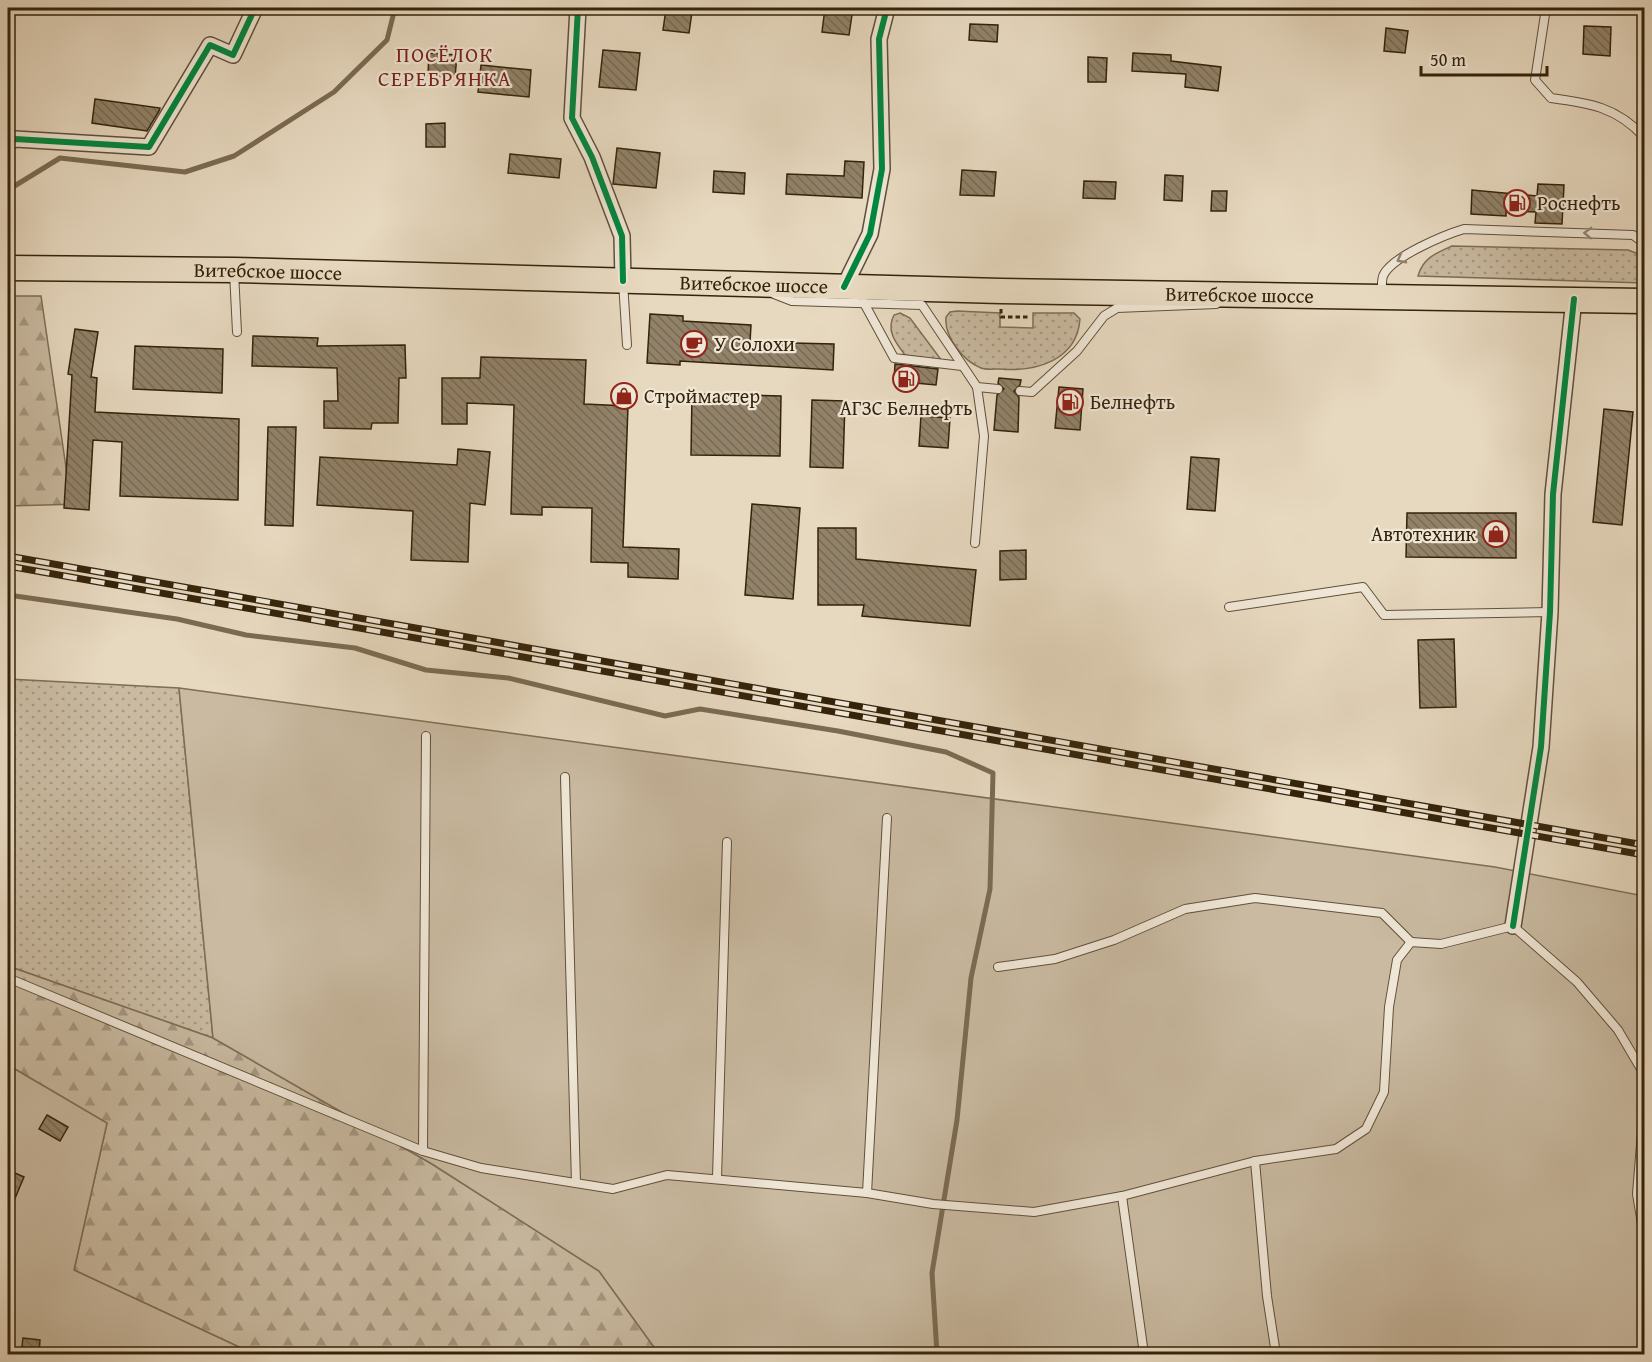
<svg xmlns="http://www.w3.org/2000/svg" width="1652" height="1362" font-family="'Gentium Book Plus',serif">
  <defs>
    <pattern id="grass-dots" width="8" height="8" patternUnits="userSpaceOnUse" patternTransform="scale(1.5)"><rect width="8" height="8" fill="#c9baa1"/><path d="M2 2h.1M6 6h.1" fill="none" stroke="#a49781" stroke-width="1.8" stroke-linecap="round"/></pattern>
    <pattern id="forest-firs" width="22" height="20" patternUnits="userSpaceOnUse" patternTransform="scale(1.5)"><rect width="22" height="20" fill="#c9baa1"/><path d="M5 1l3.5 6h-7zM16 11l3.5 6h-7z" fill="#a49781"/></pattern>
    <pattern id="building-back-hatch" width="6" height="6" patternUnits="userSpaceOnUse" patternTransform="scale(1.5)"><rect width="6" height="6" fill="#918269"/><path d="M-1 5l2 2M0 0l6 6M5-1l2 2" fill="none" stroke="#776a55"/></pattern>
  </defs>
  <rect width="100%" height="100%" fill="#e7d9c0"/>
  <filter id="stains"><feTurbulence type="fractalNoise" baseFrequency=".00333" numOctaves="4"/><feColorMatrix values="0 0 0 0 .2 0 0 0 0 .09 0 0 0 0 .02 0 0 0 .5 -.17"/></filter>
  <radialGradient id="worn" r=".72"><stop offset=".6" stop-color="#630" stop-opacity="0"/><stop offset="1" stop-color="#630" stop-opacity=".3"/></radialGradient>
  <g fill="url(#grass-dots)" stroke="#7e6e56" stroke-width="1.5">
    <path d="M1452,246L1628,250L1644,256V283L1418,276C1423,258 1436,253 1452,246Z"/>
    <path d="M957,311L1000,313V327L1033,328V313H1074L1080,319C1077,361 1035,372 1000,369C994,369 986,370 981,368C963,361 944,336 946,317L950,312Z"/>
    <path d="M900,313L910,318L942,361L905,355C895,342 886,330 894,315Z"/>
    <path d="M8,679L179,688L213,1038L8,966Z"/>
  </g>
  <g fill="url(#forest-firs)" stroke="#7e6e56" stroke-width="1.5">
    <path d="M8,296H41L68,481L90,493L82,504L8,506Z"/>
    <path d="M8,966L213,1038L432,1164L599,1271L659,1354H254L74,1270L107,1123L8,1065Z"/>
  </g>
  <g fill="#c9baa1" stroke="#7e6e56" stroke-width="1.5">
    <path d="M179,688L1495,867L1644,896V1354H659L599,1271L432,1164L213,1038Z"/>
    <path d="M8,1065L107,1123L74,1270L254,1354H8Z"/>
  </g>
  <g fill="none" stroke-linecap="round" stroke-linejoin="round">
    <g stroke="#7b6b52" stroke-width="5">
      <path d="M8,190L60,158L185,172L234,156L334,92L387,40L395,8"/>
      <path d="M8,595L177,619L246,635L355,648L426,670L508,678L665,716L700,709L838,731L946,752L993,773L990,889L971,978L957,1120L932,1273L937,1354"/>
    </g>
  </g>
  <g fill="url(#building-back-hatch)" stroke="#34230a" stroke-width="1.5">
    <path d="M825,8H853L849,35L822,32Z"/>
    <path d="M666,9L692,12L689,33L663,30Z"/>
    <path d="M970,24L998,25L997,42L969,40Z"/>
    <path d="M1584,26L1611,27L1610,56L1583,54Z"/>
    <path d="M1386,28L1408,31L1405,53L1384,51Z"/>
    <path d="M603,50L640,53L636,90L599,87Z"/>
    <path d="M429,53L457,55L455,77L428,75Z"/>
    <path d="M1133,53L1171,55V61L1221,67L1218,91L1185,87L1186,74L1132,71Z"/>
    <path d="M1088,57L1107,58L1106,82H1088Z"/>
    <path d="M481,65L531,70L529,97L478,92Z"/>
    <path d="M95,99L160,108L159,111L147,131L92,123Z"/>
    <path d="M445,123V147H426V124Z"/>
    <path d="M617,148L660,153L656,188L613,184Z"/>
    <path d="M510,154L561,159L559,178L508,173Z"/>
    <path d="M845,161L864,162L862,198L786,194L787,174L844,176Z"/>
    <path d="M962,170L996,172L994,196L960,195Z"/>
    <path d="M714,171L745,173L744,194L713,192Z"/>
    <path d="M1165,175L1183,176L1182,201L1164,200Z"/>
    <path d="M1084,181L1116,182L1115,199L1083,198Z"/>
    <path d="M1538,184L1564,185L1562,224L1535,223L1536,212L1506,211V216L1471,214L1472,190L1537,196Z"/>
    <path d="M1212,191H1227L1226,211H1211Z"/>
    <path d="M650,314L683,316V321L751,325L750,342L834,344L833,370L680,361V365L647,363Z"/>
    <path d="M75,329L98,332L91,377L97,378L95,412L239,419L238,500L120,496L122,442L93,440L89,510L64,508L72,375L68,374Z"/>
    <path d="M253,336L318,338L317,346L405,345L406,378H399L398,423H372L371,429L324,428V401H338L337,368L252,366Z"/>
    <path d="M135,346L223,349L222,393L133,389Z"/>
    <path d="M481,357L586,360L584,404L628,406L623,547L679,549L678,579L628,577V563L591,562L592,508L542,507V515L511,514L514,405L467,403V424H442V378H480Z"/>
    <path d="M895,364L938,369L936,385L894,381Z"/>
    <path d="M999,378L1021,380L1020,385L1014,391L1019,397L1018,432L994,430L997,395L1004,389L998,383Z"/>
    <path d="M1059,387L1083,389L1080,430L1055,428Z"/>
    <path d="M692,394L781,396L780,456L691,455Z"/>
    <path d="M812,400L845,401L843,468L810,467Z"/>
    <path d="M1604,409L1633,412L1622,525L1593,522Z"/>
    <path d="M921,416L950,418L948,448L919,446Z"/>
    <path d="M268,427H296L293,526L265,525Z"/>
    <path d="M458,449L490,452L485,505L470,503L468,562L411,560L413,511L317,505L320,457L457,465Z"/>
    <path d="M1191,457L1219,459L1215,511L1187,509Z"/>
    <path d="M752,504L800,508L793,599L745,595Z"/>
    <path d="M1407,513H1516V558L1406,557Z"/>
    <path d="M818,528H856V559L976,570L970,626L862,616L864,605H818Z"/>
    <path d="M1026,550V579L1000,580V551Z"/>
    <path d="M1454,639L1456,707L1420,708L1418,640Z"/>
    <path d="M47,1115L68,1127L60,1141L39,1129Z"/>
    <path d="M8,1170L24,1177L8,1215Z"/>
    <path d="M23,1338L40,1340L39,1354H21Z"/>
  </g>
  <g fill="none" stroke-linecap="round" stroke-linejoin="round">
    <defs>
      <g id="lane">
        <path d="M1546,8L1535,80L1551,98C1589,103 1617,107 1644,137"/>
        <path d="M234,272L237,332"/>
        <path d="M623,282L627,345"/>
        <path d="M1382,293C1382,287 1381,279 1384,274C1394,256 1444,235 1464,229L1633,235L1644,243"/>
        <path d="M774,294L792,301L922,305L977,387L998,389"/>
        <path d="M864,303L894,358L962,366"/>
        <path d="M1020,391L1032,392L1077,351L1104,316L1117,308L1216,304"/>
        <path d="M975,543L984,436L977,387"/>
        <path d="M1229,607L1363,587L1384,615L1550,612"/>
        <path d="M565,777L576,1183"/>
        <path d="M998,967L1055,959L1114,940L1185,909L1255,898L1382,913L1411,942"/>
        <path d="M8,978L423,1151L481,1168L613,1189L667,1175L867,1193L933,1204L1034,1212L1122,1196L1255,1161L1336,1149L1366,1129L1384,1092L1389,1007L1397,960L1411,942L1441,944L1513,926L1577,982L1618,1030L1644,1074"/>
        <path d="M1644,1107L1637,1194L1644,1236"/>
        <path d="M423,1151L426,736"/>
        <path d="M1255,1161L1267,1296L1276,1354"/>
        <path d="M717,1178L727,842"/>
        <path d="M867,1193L887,818"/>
        <path d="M1122,1196L1144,1354"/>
      </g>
      <g id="street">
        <path d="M578,8L572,118L592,157L622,236L623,281"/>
        <path d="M8,143L15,139L149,147L210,45L233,55L255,8"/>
        <path d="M844,287L870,234L882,169L879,39L887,8"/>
        <path d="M1513,926L1541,747L1550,612L1553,494L1574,299"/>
      </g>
      <g id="primary">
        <path id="s1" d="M8,268L234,270L1001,291L1644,301"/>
      </g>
    </defs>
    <use href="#lane" stroke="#615038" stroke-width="10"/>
    <use href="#street" stroke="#615038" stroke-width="18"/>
    <use href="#primary" stroke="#34230a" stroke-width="27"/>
    <path stroke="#34230a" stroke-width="3" stroke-dasharray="4.5 3" stroke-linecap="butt" d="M1001,309V317H1028"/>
    <use href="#lane" stroke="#efe6d6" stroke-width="8"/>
    <use href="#street" stroke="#efe6d6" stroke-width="15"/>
    <use href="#primary" stroke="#e7d9c0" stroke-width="24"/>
    <defs>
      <g id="rail">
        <path d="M8,556L1644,845"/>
        <path d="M8,566L1644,855"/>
      </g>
    </defs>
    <use href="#rail" stroke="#34230a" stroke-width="7"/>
    <use href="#rail" stroke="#efe6d6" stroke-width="4.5" stroke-dasharray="14" stroke-linecap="butt"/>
    <defs>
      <g id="cycleway">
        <path d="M578,8L572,118L592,157L622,236L623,281"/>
        <path d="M8,143L15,139L149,147L210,45L233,55L255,8"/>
        <path d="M844,287L870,234L882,169L879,39L887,8"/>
        <path d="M1513,926L1541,747L1550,612L1553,494L1574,299"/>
      </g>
    </defs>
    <use href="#cycleway" stroke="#efe6d6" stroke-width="10"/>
    <use href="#cycleway" stroke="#00873e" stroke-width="6"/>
  </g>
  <defs><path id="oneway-chevron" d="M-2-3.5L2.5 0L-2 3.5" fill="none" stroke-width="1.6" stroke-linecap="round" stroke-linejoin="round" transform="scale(1.5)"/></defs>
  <g stroke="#928470">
    <use href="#oneway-chevron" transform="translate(1588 233) rotate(-178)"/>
    <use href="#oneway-chevron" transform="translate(1401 259) rotate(152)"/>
  </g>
  <defs>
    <symbol id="fuel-ring" viewBox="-11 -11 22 22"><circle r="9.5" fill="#efe6d6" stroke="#8f2418" stroke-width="1.5"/><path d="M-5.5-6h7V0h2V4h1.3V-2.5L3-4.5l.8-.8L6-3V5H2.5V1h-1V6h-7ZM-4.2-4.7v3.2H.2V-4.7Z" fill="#8f2418"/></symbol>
    <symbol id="cafe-ring" viewBox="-11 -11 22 22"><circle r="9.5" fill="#efe6d6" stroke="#8f2418" stroke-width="1.5"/><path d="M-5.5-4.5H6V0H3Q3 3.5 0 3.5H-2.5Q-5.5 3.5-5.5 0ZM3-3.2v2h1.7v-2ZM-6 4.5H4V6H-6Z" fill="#8f2418"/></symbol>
    <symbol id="shop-ring" viewBox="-11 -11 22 22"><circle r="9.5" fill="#efe6d6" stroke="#8f2418" stroke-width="1.5"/><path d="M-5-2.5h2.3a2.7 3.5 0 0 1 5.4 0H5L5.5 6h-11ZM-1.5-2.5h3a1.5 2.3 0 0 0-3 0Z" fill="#8f2418"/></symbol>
  </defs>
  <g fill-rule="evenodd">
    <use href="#fuel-ring" x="1502" y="188" width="30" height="30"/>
    <use href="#cafe-ring" x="679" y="329" width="30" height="30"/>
    <use href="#fuel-ring" x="891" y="364" width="30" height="30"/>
    <use href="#shop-ring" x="609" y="381" width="30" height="30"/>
    <use href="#fuel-ring" x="1055" y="387" width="30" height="30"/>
    <use href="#shop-ring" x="1481" y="519" width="30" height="30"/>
  </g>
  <g text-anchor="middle" stroke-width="4.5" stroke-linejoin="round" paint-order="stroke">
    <g font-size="20" fill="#34230a" stroke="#efe6d6" text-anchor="start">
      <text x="1537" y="210">Роснефть</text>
      <text x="714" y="351">У Солохи</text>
      <text x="644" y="403">Строймастер</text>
      <text x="1090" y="409">Белнефть</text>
      <text x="906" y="415" text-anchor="middle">АГЗС Белнефть</text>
      <text x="1476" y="541" text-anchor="end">Автотехник</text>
    </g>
    <g font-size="20" fill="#34230a" stroke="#efe6d6">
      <text dy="7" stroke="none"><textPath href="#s1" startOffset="260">Витебское шоссе</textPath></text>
      <text dy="7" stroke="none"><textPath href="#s1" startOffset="746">Витебское шоссе</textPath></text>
      <text dy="7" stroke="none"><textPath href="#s1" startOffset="1232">Витебское шоссе</textPath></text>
    </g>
    <g font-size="21" letter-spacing="1.5" fill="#7a1f14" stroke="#efe6d6">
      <text x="445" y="62">ПОСЁЛОК<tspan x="445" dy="24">СЕРЕБРЯНКА</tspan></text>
    </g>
  </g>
  <rect width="1652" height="1362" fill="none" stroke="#e7d9c0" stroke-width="30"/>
  <rect x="9" y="9" width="1634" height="1344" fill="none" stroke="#34230a" stroke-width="3"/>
  <rect x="15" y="15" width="1622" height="1332" fill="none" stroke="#34230a" stroke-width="1.5"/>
  <path d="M1421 66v9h126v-9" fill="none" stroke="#34230a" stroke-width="3"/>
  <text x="1430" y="66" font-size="18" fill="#34230a" stroke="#efe6d6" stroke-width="4.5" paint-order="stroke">50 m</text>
  <rect width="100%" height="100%" filter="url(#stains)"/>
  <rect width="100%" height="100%" fill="url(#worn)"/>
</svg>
